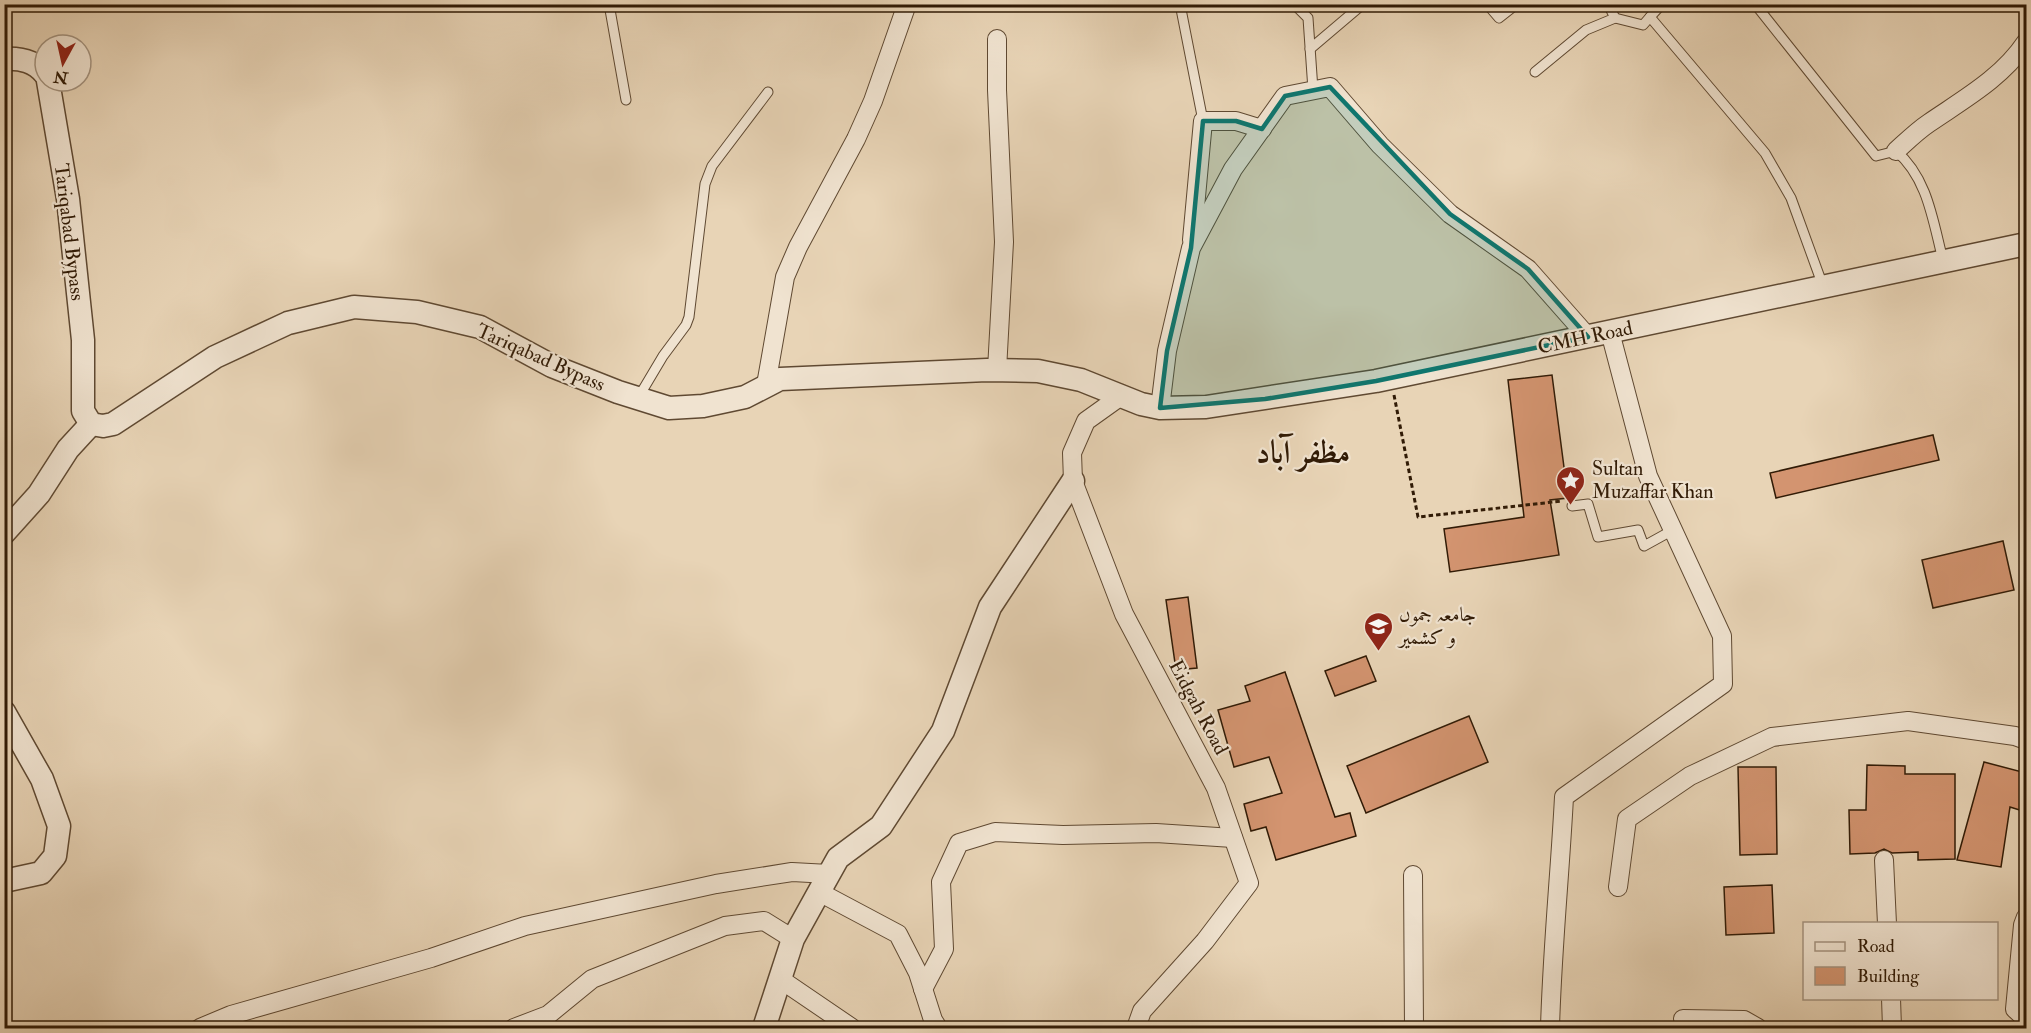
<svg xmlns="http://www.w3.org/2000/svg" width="2031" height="1033" font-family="'IM FELL Double Pica',Amiri,serif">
  <rect width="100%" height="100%" fill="#e8d4b6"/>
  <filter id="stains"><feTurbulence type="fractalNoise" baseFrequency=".00333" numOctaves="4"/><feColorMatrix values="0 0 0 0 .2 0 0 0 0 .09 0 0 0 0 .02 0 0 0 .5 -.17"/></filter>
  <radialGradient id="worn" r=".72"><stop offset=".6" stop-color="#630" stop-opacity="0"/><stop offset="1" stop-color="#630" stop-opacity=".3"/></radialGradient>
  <g fill="#d39470" stroke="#311b06" stroke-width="1.5">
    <path d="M1552,375L1568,498L1550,500L1559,555L1450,572L1444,529L1524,517L1508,380Z"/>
    <path d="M1933,435L1939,460L1776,498L1770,473Z"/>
    <path d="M2003,541L2014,590L1933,608L1922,560Z"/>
    <path d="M1188,597L1197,668L1176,670L1166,600Z"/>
    <path d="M1366,656L1376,681L1335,696L1325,671Z"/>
    <path d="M1285,672L1335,817L1350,813L1356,836L1276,860L1266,827L1251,831L1244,804L1282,793L1269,757L1234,767L1218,710L1250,701L1245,686Z"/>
    <path d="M1469,716L1488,762L1366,813L1347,766Z"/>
    <path d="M1984,762L2026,773V812L2010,807L2001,867L1957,860Z"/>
    <path d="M1867,765L1905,766V774H1955V859L1918,860V852L1892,853L1884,849L1875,853L1850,854L1849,810H1866Z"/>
    <path d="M1738,767H1776L1777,854L1740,855Z"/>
    <path d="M1772,885L1774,933L1726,935L1724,887Z"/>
  </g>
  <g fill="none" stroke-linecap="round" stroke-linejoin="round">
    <defs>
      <g id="service">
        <path d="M609,4L626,100"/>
        <path d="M1180,4L1203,121"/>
        <path d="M1294,4L1308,18L1313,90"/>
        <path d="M1487,4L1499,18L1513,7"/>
        <path d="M1755,4L1876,156L1896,151C1928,178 1933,222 1943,260"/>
        <path d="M1650,17L1662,4"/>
        <path d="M1615,18L1643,25L1650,17L1765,153L1791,198L1823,286"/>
        <path d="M1310,49L1363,4"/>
        <path d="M1535,72L1586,30L1615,18L1608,4"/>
        <path d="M638,398L663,356L686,325L689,317L705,184L712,166L768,92"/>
        <path d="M1572,506L1588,504L1598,537L1638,530L1644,546L1673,530"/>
      </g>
      <g id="minor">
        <path d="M997,39V90L1004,242L997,370"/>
        <path d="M1896,151C1907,141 1917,131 1929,123C1964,99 2002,78 2026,42"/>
        <path d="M1192,240L1203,121H1236L1262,129"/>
        <path d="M766,385L785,277L798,247L856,139L873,101L907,4"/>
        <path d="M1121,396L1086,421L1072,453L1073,481L1124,614L1216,788L1249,883L1205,941L1142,1011L1136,1028"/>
        <path d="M1160,408L1167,351L1191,248L1233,169L1285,96L1330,87L1380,145L1450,214L1528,269L1588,337"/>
        <path d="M1884,860L1887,924"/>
        <path d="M1413,875L1414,1028"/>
        <path d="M1618,887L1627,819L1690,776L1772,737L1908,721L2015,736L2026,740"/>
        <path d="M819,892L898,934L918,973L933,1020L938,1028"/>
        <path d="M2026,917L2023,925L2015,1009L2026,1019"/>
        <path d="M780,979L852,1028"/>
        <path d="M923,989L944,949L941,882L959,843L995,832L1063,835L1156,833L1233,838"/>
        <path d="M1891,998L1892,1028"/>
        <path d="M1683,1019L1744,1020L1758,1028"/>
        <path d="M200,1028L231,1015L431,958L525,926L716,884L792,872L829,874"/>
        <path d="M514,1028L548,1015L592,979L725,926L764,921L793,939"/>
        <path d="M1550,1028C1552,951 1560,874 1564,797L1723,684L1722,636L1648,476L1610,332"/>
      </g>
      <g id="tertiary">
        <path d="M4,59C21,58 35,61 45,74"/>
        <path d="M48,81L68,199L83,340V411L91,424L103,426L113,424L215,357L288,323L354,307L417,312L480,327L552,366L618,392L669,408L703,406L745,397L780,379L987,370L1038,371L1081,380L1141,404L1160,408L1206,407L1376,381L2026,244"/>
        <path d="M4,533L39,494L68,449L91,424"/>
        <path d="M4,712L42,779L59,826L55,856L41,873L4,881"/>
        <path d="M764,1028L793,939L819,892L838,858L881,826L943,731L990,607L1073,481"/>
      </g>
    </defs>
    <use href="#service" stroke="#5f4932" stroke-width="11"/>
    <use href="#minor" stroke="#5f4932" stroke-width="20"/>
    <use href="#tertiary" stroke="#5f4932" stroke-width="25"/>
    <path stroke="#311b06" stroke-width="3" stroke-dasharray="4.5 3" stroke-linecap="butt" d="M1394,395L1418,517L1562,501"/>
    <use href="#service" stroke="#f0e3d0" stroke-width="9"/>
    <use href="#minor" stroke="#f0e3d0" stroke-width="18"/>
    <use href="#tertiary" stroke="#f0e3d0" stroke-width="22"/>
  </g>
  <path fill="#0f766e" fill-opacity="0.2" stroke="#0f766e" stroke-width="4.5" stroke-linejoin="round" d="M1330,87L1450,214L1528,269L1588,337L1376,381L1265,399L1160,408L1167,351L1191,248L1203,121H1236L1262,129L1285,96Z"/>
  <defs>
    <symbol id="sight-pin" viewBox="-11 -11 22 30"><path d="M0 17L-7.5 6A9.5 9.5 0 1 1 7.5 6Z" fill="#8f2418" stroke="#f0e3d0"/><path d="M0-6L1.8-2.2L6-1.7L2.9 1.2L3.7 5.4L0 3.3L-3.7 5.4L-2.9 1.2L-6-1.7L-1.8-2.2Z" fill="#fff"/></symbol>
    <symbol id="university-pin" viewBox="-11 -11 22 30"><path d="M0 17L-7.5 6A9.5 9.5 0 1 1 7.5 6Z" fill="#8f2418" stroke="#f0e3d0"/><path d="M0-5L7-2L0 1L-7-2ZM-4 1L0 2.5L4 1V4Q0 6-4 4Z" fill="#fff"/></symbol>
  </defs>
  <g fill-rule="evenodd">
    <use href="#sight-pin" x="1554" y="464" width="33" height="45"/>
    <use href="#university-pin" x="1362" y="610" width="33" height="45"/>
  </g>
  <g text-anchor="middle" stroke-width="4.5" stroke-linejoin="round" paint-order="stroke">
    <g font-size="20" fill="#311b06" stroke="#f0e3d0">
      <text transform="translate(70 232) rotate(83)" y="7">Tariqabad Bypass</text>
      <text transform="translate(1585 337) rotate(-12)" y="7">CMH Road</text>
      <text transform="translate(541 357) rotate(24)" y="7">Tariqabad Bypass</text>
      <text transform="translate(1199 707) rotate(62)" y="7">Eidgah Road</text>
    </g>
    <g font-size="20" fill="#311b06" stroke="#f0e3d0" text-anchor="start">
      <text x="1592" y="475">Sultan<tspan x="1592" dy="23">Muzaffar Khan</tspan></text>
      <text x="1399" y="621">جامعہ جموں<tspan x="1399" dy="23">و کشمیر</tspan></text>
    </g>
    <g font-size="32" font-weight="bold" fill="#311b06" stroke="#f0e3d0">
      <text x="1303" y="463">مظفر آباد</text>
    </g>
  </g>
  <rect width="2031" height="1033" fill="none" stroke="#e8d4b6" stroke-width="24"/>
  <rect x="6" y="6" width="2019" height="1021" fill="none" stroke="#311b06" stroke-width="3"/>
  <rect x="12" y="12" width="2007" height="1009" fill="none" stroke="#311b06" stroke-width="1.5"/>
  <rect x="1803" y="922" width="195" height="78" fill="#f0e3d0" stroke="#a4937f" stroke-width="1.5"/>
  <rect x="1815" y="942" width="30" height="9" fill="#f0e3d0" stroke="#a4937f" stroke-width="1.5"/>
  <text x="1857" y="952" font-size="18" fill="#311b06">Road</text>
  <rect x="1815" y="967" width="30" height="18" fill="#d39470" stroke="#a4937f" stroke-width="1.5"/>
  <text x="1857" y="982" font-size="18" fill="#311b06">Building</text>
  <g transform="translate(63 63) rotate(188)"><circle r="28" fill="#f0e3d0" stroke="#a4937f" stroke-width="1.5"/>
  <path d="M0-4.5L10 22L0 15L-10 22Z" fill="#8f2418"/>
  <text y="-9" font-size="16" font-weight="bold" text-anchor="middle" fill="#311b06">N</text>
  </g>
  <rect width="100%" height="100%" filter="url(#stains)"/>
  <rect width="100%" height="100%" fill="url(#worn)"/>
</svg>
